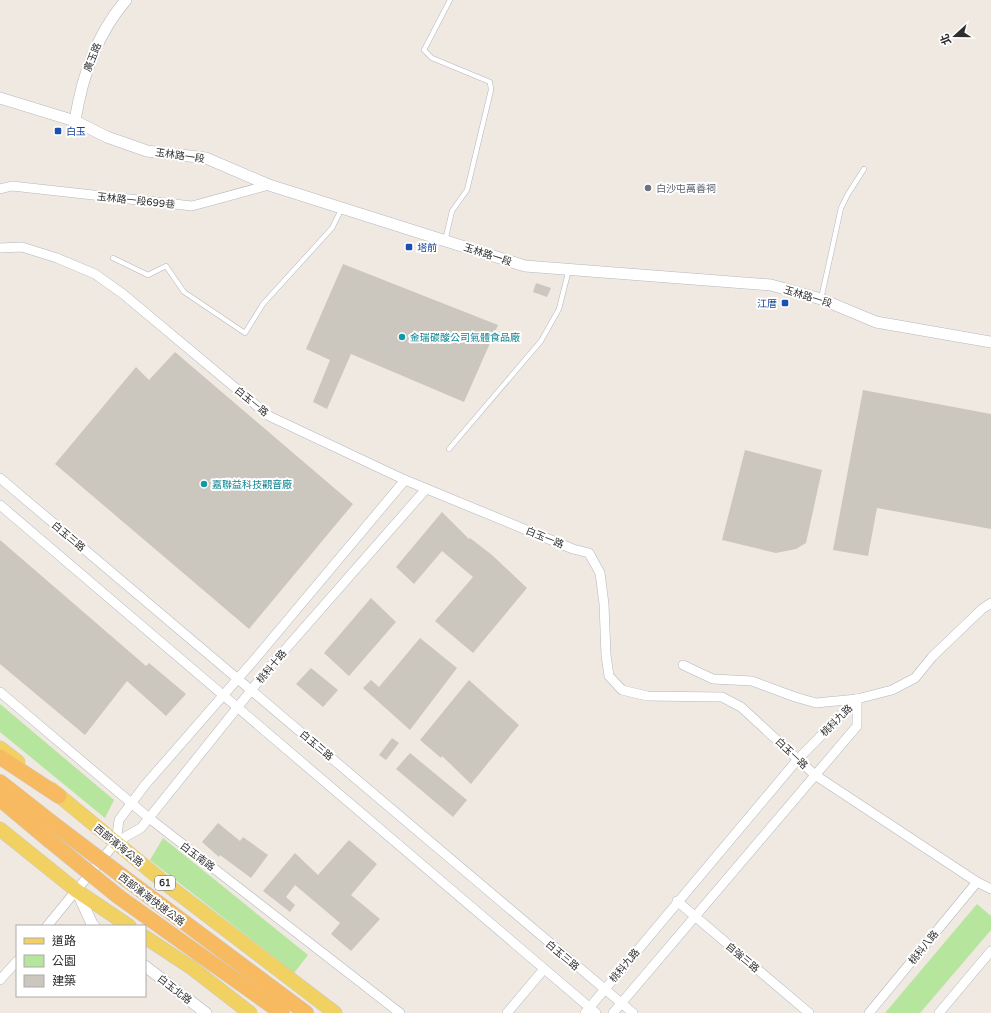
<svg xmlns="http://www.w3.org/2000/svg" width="991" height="1013" font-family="'Varela Round','Noto Sans TC',sans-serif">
  <rect width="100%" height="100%" fill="#efe9e1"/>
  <g fill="#b6e59e">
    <path d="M0,704L114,800L105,818L0,732Z"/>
    <path d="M163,838L308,955L294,973L150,860Z"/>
    <path d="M977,904L991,916V930L920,1013H885Z"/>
  </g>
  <g fill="#cbc7bf">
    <path d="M343,264L498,325L464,402L351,354L327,409L313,402L330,360L306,349Z"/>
    <path d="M536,283L551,288L547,297L533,292Z"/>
    <path d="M175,352L353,504L249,629L55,464L136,367L149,380Z"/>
    <path d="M863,390L991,414V529L877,508L868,556L833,550Z"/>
    <path d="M745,450L822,470L806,543L796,549L776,553L722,540Z"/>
    <path d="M442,512L469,539L470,538L492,555L527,588L473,653L435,621L473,577L442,551L414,584L396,567Z"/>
    <path d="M0,540L146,666L149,663L186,694L166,716L127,681L85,735L0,664Z"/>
    <path d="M371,598L396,622L349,676L324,653Z"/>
    <path d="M420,638L457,668L410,730L363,688L371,680L379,687Z"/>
    <path d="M311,668L338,690L323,707L296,684Z"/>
    <path d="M469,680L519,725L471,784L442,756L441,758L420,740Z"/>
    <path d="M392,738L399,743L386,760L379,755Z"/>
    <path d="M410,753L467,800L453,817L396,769Z"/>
    <path d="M218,823L240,841L243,837L268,855L251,878L220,855L219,857L202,842Z"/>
    <path d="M349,840L377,864L351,895L380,919L351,951L331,934L340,923L295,885L286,897L295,905L290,912L263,891L295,853L318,875Z"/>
  </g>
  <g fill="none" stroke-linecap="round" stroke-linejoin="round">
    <defs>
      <g id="service">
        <path d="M445,241L452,211L467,190L491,90L490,82L432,58L424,50L450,0"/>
        <path d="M113,258L148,275L166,266L184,292L245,333L263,304L332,228L342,208"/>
        <path d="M821,299L841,208L848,194L864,169"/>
        <path d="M449,449L541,341L559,309L569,269"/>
      </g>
      <g id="minor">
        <path d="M0,189L12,186L192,206L269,185"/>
        <path d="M0,248L22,247L57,258L95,274L123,294L269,416L405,480L573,549L589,553L600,573L604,604L606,655L609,676L622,690L647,696L722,697L741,707L815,775L977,882L991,889"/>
        <path d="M0,478L633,1013"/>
        <path d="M0,505L596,1013"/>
        <path d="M683,665L713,679L752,681L795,697L816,703L857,699L892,690L915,678L932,657L982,609L991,603"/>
        <path d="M0,692L149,818L400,1013"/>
        <path d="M116,842L119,820L145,785L255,659L405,480"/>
        <path d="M677,901L809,1013"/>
        <path d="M47,926L116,842L141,828L269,668L426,489"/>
        <path d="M0,980L17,961"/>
        <path d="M507,1013L544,969"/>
        <path d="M585,1013L798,759L857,699"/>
        <path d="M613,1013L857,726V699"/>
        <path d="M869,1013L977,882"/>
        <path d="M939,1013L991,951"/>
      </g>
      <g id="tertiary">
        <path d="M0,98L75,121L107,137L147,151L206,158L269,185L525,266L771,285L821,299L876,322L991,342"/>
        <path d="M75,121C82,76 96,35 126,0"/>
        <path d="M77,891L92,924L94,926"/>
        <path d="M145,966L206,1013"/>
      </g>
      <g id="primary">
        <path d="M0,748L18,762"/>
        <path d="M51,789L170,887L335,1013"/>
        <path d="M0,829L77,891L129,926"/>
        <path d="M145,937L192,968L250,1013"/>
      </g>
      <g id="trunk">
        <path d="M0,757L59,796"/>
        <path d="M0,782L56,826"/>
        <path d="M0,799L49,840"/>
        <path d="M130,882L306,1013"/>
        <path d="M119,897L282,1013"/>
      </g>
    </defs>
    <use href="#service" stroke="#b4b7c1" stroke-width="5.5"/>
    <use href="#minor" stroke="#b4b7c1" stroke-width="10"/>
    <use href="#tertiary" stroke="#b4b7c1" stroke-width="12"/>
    <use href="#primary" stroke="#c9c9c9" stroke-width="15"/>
    <use href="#trunk" stroke="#c9c9c9" stroke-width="16"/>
    <use href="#service" stroke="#fff" stroke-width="4.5"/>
    <use href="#minor" stroke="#fff" stroke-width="9"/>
    <use href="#tertiary" stroke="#fff" stroke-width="11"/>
    <use href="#primary" stroke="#f2d163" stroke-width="14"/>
    <use href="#trunk" stroke="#f8ba60" stroke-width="15"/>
    <defs>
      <g id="trunk-bridge">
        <path d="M56,826L130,882"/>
        <path d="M49,840L119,897"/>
      </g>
    </defs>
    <use href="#trunk-bridge" stroke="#c9c9c9" stroke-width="16" stroke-linecap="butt"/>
    <use href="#trunk-bridge" stroke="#f8ba60" stroke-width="15"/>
  </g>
  <g fill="#1a4fb4" stroke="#fff" stroke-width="1.5">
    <rect x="54" y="127" width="8" height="8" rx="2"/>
    <rect x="405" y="243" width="8" height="8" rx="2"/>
    <rect x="781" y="299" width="8" height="8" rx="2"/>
  </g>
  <circle fill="#6b7280" stroke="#fff" stroke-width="1.5" cx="648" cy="188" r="4"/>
  <g fill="#0f9aa8" stroke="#fff" stroke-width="1.5">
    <circle cx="402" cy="337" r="4"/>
    <circle cx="204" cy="484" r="4"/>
  </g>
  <g text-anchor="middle" stroke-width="4" stroke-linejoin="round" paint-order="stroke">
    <rect fill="#fff" stroke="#6d6d6d" stroke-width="1" x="155" y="876" width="20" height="14" rx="3"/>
    <g font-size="9" font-weight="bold" fill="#2e2e2e">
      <text x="165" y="886">61</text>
    </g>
    <g font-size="10" fill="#2e2e2e" stroke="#fff">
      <text transform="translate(92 57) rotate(-68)" y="4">廣玉路</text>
      <text transform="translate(180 155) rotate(8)" y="4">玉林路一段</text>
      <text transform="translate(136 200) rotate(6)" y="4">玉林路一段699巷</text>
      <text transform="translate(488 254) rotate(18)" y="4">玉林路一段</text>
      <text transform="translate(808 296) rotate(17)" y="4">玉林路一段</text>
      <text transform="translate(252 401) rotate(39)" y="4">白玉一路</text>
      <text transform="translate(69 536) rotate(40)" y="4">白玉三路</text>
      <text transform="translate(545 537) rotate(22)" y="4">白玉一路</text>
      <text transform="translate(271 666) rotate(-50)" y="4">桃科十路</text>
      <text transform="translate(836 720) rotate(-45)" y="4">桃科九路</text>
      <text transform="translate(317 745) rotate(40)" y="4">白玉三路</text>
      <text transform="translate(792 753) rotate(43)" y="4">白玉一路</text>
      <text transform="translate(119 845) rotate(39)" y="4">西部濱海公路</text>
      <text transform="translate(198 856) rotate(37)" y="4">白玉南路</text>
      <text transform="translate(152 899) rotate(37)" y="4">西部濱海快速公路</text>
      <text transform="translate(923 947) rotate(-51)" y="4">桃科八路</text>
      <text transform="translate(563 955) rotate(40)" y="4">白玉三路</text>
      <text transform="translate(743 957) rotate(40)" y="4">自強三路</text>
      <text transform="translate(624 965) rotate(-50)" y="4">桃科九路</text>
      <text transform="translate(175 989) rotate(38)" y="4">白玉北路</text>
    </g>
    <g font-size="10" fill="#164399" stroke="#fff" text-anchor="start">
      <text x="66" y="135">白玉</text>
      <text x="417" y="251">塔前</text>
      <text x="777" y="307" text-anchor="end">江厝</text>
    </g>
    <g font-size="10" fill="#5b616d" stroke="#fff" text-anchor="start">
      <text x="656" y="192">白沙屯萬善祠</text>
    </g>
    <g font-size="10" fill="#0d838f" stroke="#fff" text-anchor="start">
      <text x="410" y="341">金瑞碳酸公司氣體食品廠</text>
      <text x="212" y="488">嘉聯益科技觀音廠</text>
    </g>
  </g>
  <rect x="16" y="925" width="130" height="72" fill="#ffffff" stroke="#ababab"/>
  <rect x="24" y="938" width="20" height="6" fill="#f2d163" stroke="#ababab"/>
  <text x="52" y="945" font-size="12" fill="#2e2e2e">道路</text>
  <rect x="24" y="955" width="20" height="12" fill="#b6e59e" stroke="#ababab"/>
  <text x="52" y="965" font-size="12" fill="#2e2e2e">公園</text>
  <rect x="24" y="975" width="20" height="12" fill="#cbc7bf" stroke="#ababab"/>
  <text x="52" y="985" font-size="12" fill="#2e2e2e">建築</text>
  <g transform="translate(955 36) rotate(249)" stroke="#ffffff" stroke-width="3" paint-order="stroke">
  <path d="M0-3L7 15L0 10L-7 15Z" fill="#2e2e2e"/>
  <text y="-6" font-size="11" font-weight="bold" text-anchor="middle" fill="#2e2e2e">北</text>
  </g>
</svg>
